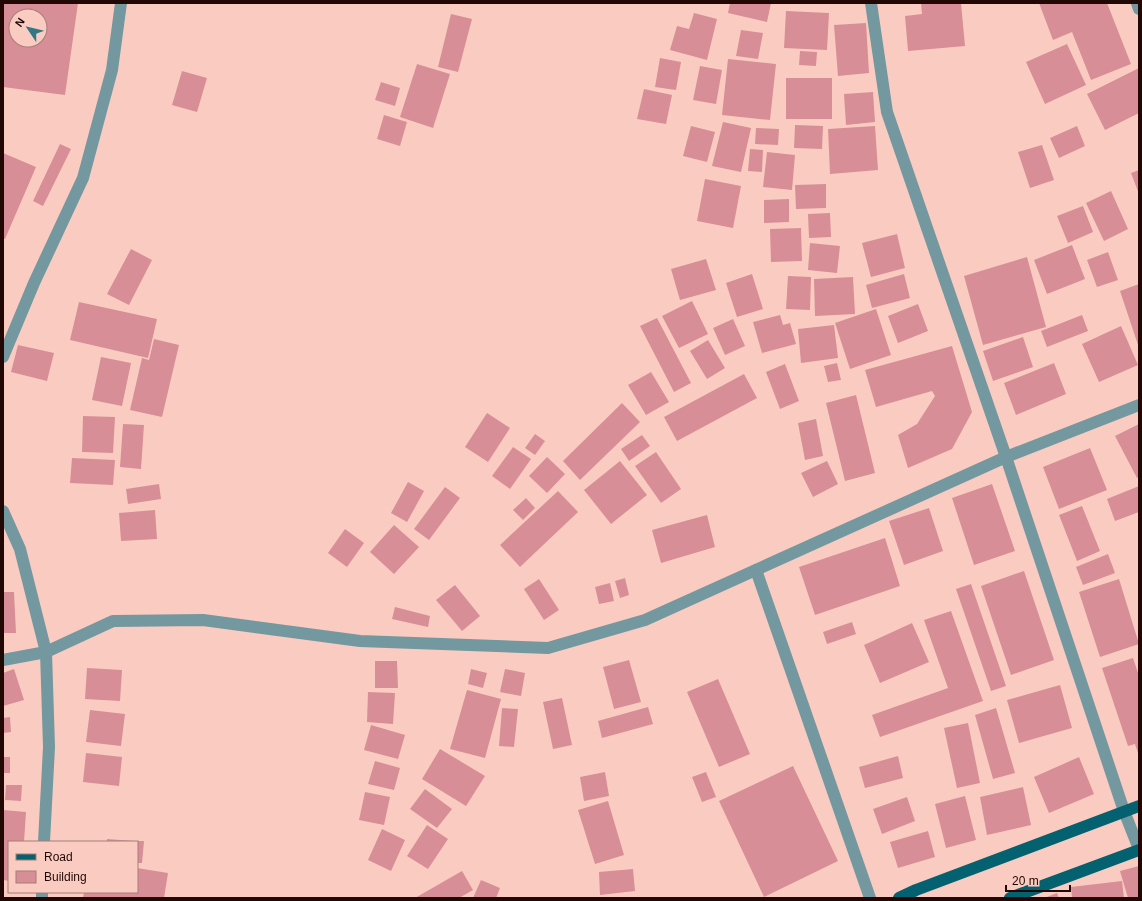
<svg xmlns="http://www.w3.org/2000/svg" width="1142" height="901" font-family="Arial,sans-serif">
  <rect width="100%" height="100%" fill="#faccc1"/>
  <g fill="#d88e96" fill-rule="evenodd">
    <path d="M3,3H78L65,95L3,87ZM16,16H40V40H16Z"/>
    <path d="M730,3H771L767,22L728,13Z"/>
    <path d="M921,3H961L965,46L908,51L905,16L922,14Z"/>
    <path d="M1039,3H1107L1131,64L1091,80L1072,32L1053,40Z"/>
    <path d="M786,11L829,13L827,50L784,48Z"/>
    <path d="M694,13L717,19L707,60L670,50L677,26L689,29Z"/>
    <path d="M451,14L472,19L458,72L438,67Z"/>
    <path d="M866,23L869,73L838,76L834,25Z"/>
    <path d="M741,30L763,33L758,59L736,56Z"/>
    <path d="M1067,44L1086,85L1045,104L1026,62Z"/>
    <path d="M800,51L817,52L816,66L799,65Z"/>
    <path d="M660,58L681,62L676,90L655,87Z"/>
    <path d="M728,59L776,64L770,120L722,115Z"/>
    <path d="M417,64L450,74L433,128L400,117Z"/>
    <path d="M700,66L722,70L716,104L693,100Z"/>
    <path d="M1139,68V113L1105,130L1087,94Z"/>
    <path d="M182,71L207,78L197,112L172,105Z"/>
    <rect x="786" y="78" width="46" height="41"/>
    <path d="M381,82L400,88L395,106L375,100Z"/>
    <path d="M644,89L672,95L666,124L637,119Z"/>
    <path d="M873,92L875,122L846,125L844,94Z"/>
    <path d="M384,115L407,122L400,146L377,139Z"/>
    <path d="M723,122L751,128L741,172L712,166Z"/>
    <path d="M795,125L823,126L822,149L794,148Z"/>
    <path d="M691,126L715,132L707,162L683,156Z"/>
    <path d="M875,126L878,170L830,174L828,129Z"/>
    <path d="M1077,126L1085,146L1059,158L1050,138Z"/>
    <path d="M756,128L779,129L778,145L755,144Z"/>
    <path d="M60,144L71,149L43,206L33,201Z"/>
    <path d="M1042,145L1054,180L1030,188L1018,152Z"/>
    <path d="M750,149L763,150L762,172L748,171Z"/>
    <path d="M767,152L795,155L792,190L763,187Z"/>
    <path d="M3,153L36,167L5,239L3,238Z"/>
    <path d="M1139,170V194L1131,173Z"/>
    <path d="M705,179L741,186L733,228L697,221Z"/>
    <path d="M826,184V208L796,209L795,185Z"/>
    <path d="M1111,191L1128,229L1104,241L1086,203Z"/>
    <path d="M789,199V222L764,223V200Z"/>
    <path d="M1083,206L1093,232L1068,243L1057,216Z"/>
    <path d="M830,213L831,237L809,238L808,214Z"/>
    <path d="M801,228L802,261L771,262L770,229Z"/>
    <path d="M897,234L905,268L871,277L862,243Z"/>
    <path d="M810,243L840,246L837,273L808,270Z"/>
    <path d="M1072,245L1085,279L1047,294L1034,260Z"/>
    <path d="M131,249L152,260L129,305L107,294Z"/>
    <path d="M1108,252L1118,280L1097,287L1087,260Z"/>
    <path d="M1027,257L1046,327L983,345L964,276Z"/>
    <path d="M706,259L716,290L680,300L671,269Z"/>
    <path d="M752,274L763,309L737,317L726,283Z"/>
    <path d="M904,274L910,298L872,308L866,285Z"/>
    <path d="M788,276L811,277L810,310L786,309Z"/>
    <path d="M853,277L855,314L815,316L814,279Z"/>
    <path d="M1139,284V348L1120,291Z"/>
    <path d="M692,301L708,334L679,348L662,316Z"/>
    <path d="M79,302L157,319L148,358L70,340Z"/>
    <path d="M918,304L928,331L898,343L888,316Z"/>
    <path d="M876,309L891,355L850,369L835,323Z"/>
    <path d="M780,315L783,325L790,323L796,344L762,353L753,322Z"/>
    <path d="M1082,315L1088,331L1047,347L1041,331Z"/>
    <path d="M657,318L691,383L674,392L640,326Z"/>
    <path d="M733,319L745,346L725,355L713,328Z"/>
    <path d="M834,325L838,358L801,363L798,329Z"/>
    <path d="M1121,326L1138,365L1099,382L1082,344Z"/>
    <path d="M1023,337L1033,367L993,381L983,351Z"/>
    <path d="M154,339L179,345L162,417L130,410L142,358L149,360Z"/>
    <path d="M708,340L725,368L707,379L690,351Z"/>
    <path d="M18,345L54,353L47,381L11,372Z"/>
    <path d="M952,346L972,412L952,449L908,468L898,435L917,424L935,396L932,391L876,407L865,370Z"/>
    <path d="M101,357L131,363L122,406L92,400Z"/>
    <path d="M837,363L841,380L828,382L824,366Z"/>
    <path d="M1054,363L1066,394L1016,415L1004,383Z"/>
    <path d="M785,364L799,401L780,409L766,372Z"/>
    <path d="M651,372L669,402L646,415L628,385Z"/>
    <path d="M744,374L757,398L677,441L664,417Z"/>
    <path d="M856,395L875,473L845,481L826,403Z"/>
    <path d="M622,403L640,422L580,480L563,461Z"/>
    <path d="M487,413L510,428L488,462L465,447Z"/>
    <path d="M83,416L115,417L113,453L82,452Z"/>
    <path d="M816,419L823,456L805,460L798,423Z"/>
    <path d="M123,424L144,425L141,469L120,467Z"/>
    <path d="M1139,424V477L1137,478L1115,436Z"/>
    <path d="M535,434L545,441L535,455L525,448Z"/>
    <path d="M642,435L650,446L629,461L621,449Z"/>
    <path d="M513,447L531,459L510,489L492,476Z"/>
    <path d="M1090,448L1107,490L1059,509L1043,467Z"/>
    <path d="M656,452L681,489L661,503L635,466Z"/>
    <path d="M547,457L565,474L547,493L529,476Z"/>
    <path d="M72,458L115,460L113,485L70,483Z"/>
    <path d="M620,461L647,495L611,524L584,490Z"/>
    <path d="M827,461L838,484L813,497L801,473Z"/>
    <path d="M408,482L424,491L407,522L391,513Z"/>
    <path d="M159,484L161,499L128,504L126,489Z"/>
    <path d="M992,484L1015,551L974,565L952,498Z"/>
    <path d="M1139,486V512L1115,521L1107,499Z"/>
    <path d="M445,487L460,498L429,540L414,529Z"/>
    <path d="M558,491L578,512L520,567L500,545Z"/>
    <path d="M526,498L535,508L523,520L513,510Z"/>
    <path d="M1082,506L1100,551L1077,561L1059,515Z"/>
    <path d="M929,508L943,551L904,565L889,521Z"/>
    <path d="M155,510L157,539L121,541L119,513Z"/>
    <path d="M707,515L715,547L661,563L652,530Z"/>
    <path d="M394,525L419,547L394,574L370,552Z"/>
    <path d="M345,529L364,543L347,567L328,553Z"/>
    <path d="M885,538L900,586L815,615L799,567Z"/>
    <path d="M1108,554L1115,573L1083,585L1076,567Z"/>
    <path d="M1024,571L1054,660L1011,675L981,586Z"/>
    <path d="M625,578L629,595L620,598L615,581Z"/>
    <path d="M539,579L559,610L544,620L524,589Z"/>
    <path d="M1119,579L1139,644L1100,657L1079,592Z"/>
    <path d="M610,583L614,601L599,604L595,587Z"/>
    <path d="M971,584L1006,686L991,691L956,589Z"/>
    <path d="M455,585L480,616L462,631L436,600Z"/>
    <path d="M3,592H14L16,633H3Z"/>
    <path d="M395,607L430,616L428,627L392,619Z"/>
    <path d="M951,611L983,701L880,737L872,715L948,688L924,620Z"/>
    <path d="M852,622L856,634L827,644L823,632Z"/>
    <path d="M912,623L929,662L880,683L864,645Z"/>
    <path d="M1133,658L1139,676V756L1135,744L1128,746L1102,668Z"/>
    <path d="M629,660L641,702L614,709L603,667Z"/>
    <path d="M375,661H397L398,688H375Z"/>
    <path d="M87,668L122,670L120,701L85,699Z"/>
    <path d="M14,669L24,700L3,706V673Z"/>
    <path d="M471,669L487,673L483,688L468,684Z"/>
    <path d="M505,669L525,673L521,696L500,692Z"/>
    <path d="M718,679L750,754L719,767L687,692Z"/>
    <path d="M1060,685L1072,728L1019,743L1007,700Z"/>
    <path d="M467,690L501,699L485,758L450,749Z"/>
    <path d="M368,692L395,693L393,724L367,722Z"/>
    <path d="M562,698L572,745L553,749L543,702Z"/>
    <path d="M648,707L653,724L602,738L598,721Z"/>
    <path d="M502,708L518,709L514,747L499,746Z"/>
    <path d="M996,708L1015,773L993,779L975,715Z"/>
    <path d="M90,710L125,714L121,746L86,742Z"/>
    <path d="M10,717L11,732L3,733V718Z"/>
    <path d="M968,723L980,783L957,788L944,728Z"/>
    <path d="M371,725L405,735L398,759L364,750Z"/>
    <path d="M440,749L485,776L466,806L422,779Z"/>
    <path d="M86,753L122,757L119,786L83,782Z"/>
    <path d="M898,756L903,778L865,788L859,767Z"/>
    <rect x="3" y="757" width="7" height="16"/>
    <path d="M1079,757L1094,794L1049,813L1034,777Z"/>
    <path d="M375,761L400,768L394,790L368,784Z"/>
    <path d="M793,766L838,861L764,897L719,801Z"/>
    <path d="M605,772L609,796L584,801L580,777Z"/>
    <path d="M706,772L716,797L702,802L692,777Z"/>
    <path d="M6,785H22L21,801L5,800Z"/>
    <path d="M1023,787L1031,825L987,835L980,797Z"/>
    <path d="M425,789L452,809L437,828L410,809Z"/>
    <path d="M365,792L390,797L384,825L359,820Z"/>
    <path d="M965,796L976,840L946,848L935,804Z"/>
    <path d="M907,797L915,821L882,834L873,809Z"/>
    <path d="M608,801L624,855L595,864L578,810Z"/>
    <path d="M3,810L26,812L24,842H9V881L3,880Z"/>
    <path d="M427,825L448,839L428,869L407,856Z"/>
    <path d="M382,829L405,840L391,871L368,860Z"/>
    <path d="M928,831L935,857L898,868L890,842Z"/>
    <path d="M107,839L134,841V842H107Z"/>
    <path d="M137,841H144L142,863H137Z"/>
    <path d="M1139,866V897L1128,898L1120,871Z"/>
    <path d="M137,868L168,873L164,898H83L84,892H137Z"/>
    <path d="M633,869L635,891L600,895L599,872Z"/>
    <path d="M462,871L473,890L459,898H415Z"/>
    <path d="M481,880L500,888L496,898H473Z"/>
    <path d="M1122,881L1124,898H1072L1071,887Z"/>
    <path d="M1057,893L1059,898H1044Z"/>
  </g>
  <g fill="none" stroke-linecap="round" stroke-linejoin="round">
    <g stroke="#74989f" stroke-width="12">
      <path d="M871,3L887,112L1006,457L1124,811L1139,849"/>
      <path d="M1137,3L1139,9"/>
      <path d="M3,357L34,283L83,178L112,70L121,3"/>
      <path d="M3,511L20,549L46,652L49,747L44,842"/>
      <path d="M756,570L870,898"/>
      <path d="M3,660L46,652L113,621L203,620L360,641L548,648L645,620L1006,457L1139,405"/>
      <path d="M42,898V892"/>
    </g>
    <g stroke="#04616f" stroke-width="12">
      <path d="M899,898L916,890L1139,806"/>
      <path d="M1010,898L1139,850"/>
    </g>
  </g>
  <rect width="1142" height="901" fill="none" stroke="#220805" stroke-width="8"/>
  <rect x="8" y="841" width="130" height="52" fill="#faccc1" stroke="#a47e76"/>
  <rect x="16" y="854" width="20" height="6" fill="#04616f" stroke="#a47e76"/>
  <text x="44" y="861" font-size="12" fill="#220805">Road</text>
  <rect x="16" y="871" width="20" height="12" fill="#d88e96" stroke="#a47e76"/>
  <text x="44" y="881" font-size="12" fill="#220805">Building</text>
  <g transform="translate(28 28) rotate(305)"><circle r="19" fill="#faccc1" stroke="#a47e76"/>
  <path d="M0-3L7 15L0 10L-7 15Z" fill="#327785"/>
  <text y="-6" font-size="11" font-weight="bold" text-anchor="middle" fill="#220805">N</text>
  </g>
  <path d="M1006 885v6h64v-6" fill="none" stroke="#220805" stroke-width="2"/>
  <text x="1012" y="885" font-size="12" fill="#220805" stroke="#faccc1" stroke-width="3" paint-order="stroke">20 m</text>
</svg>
